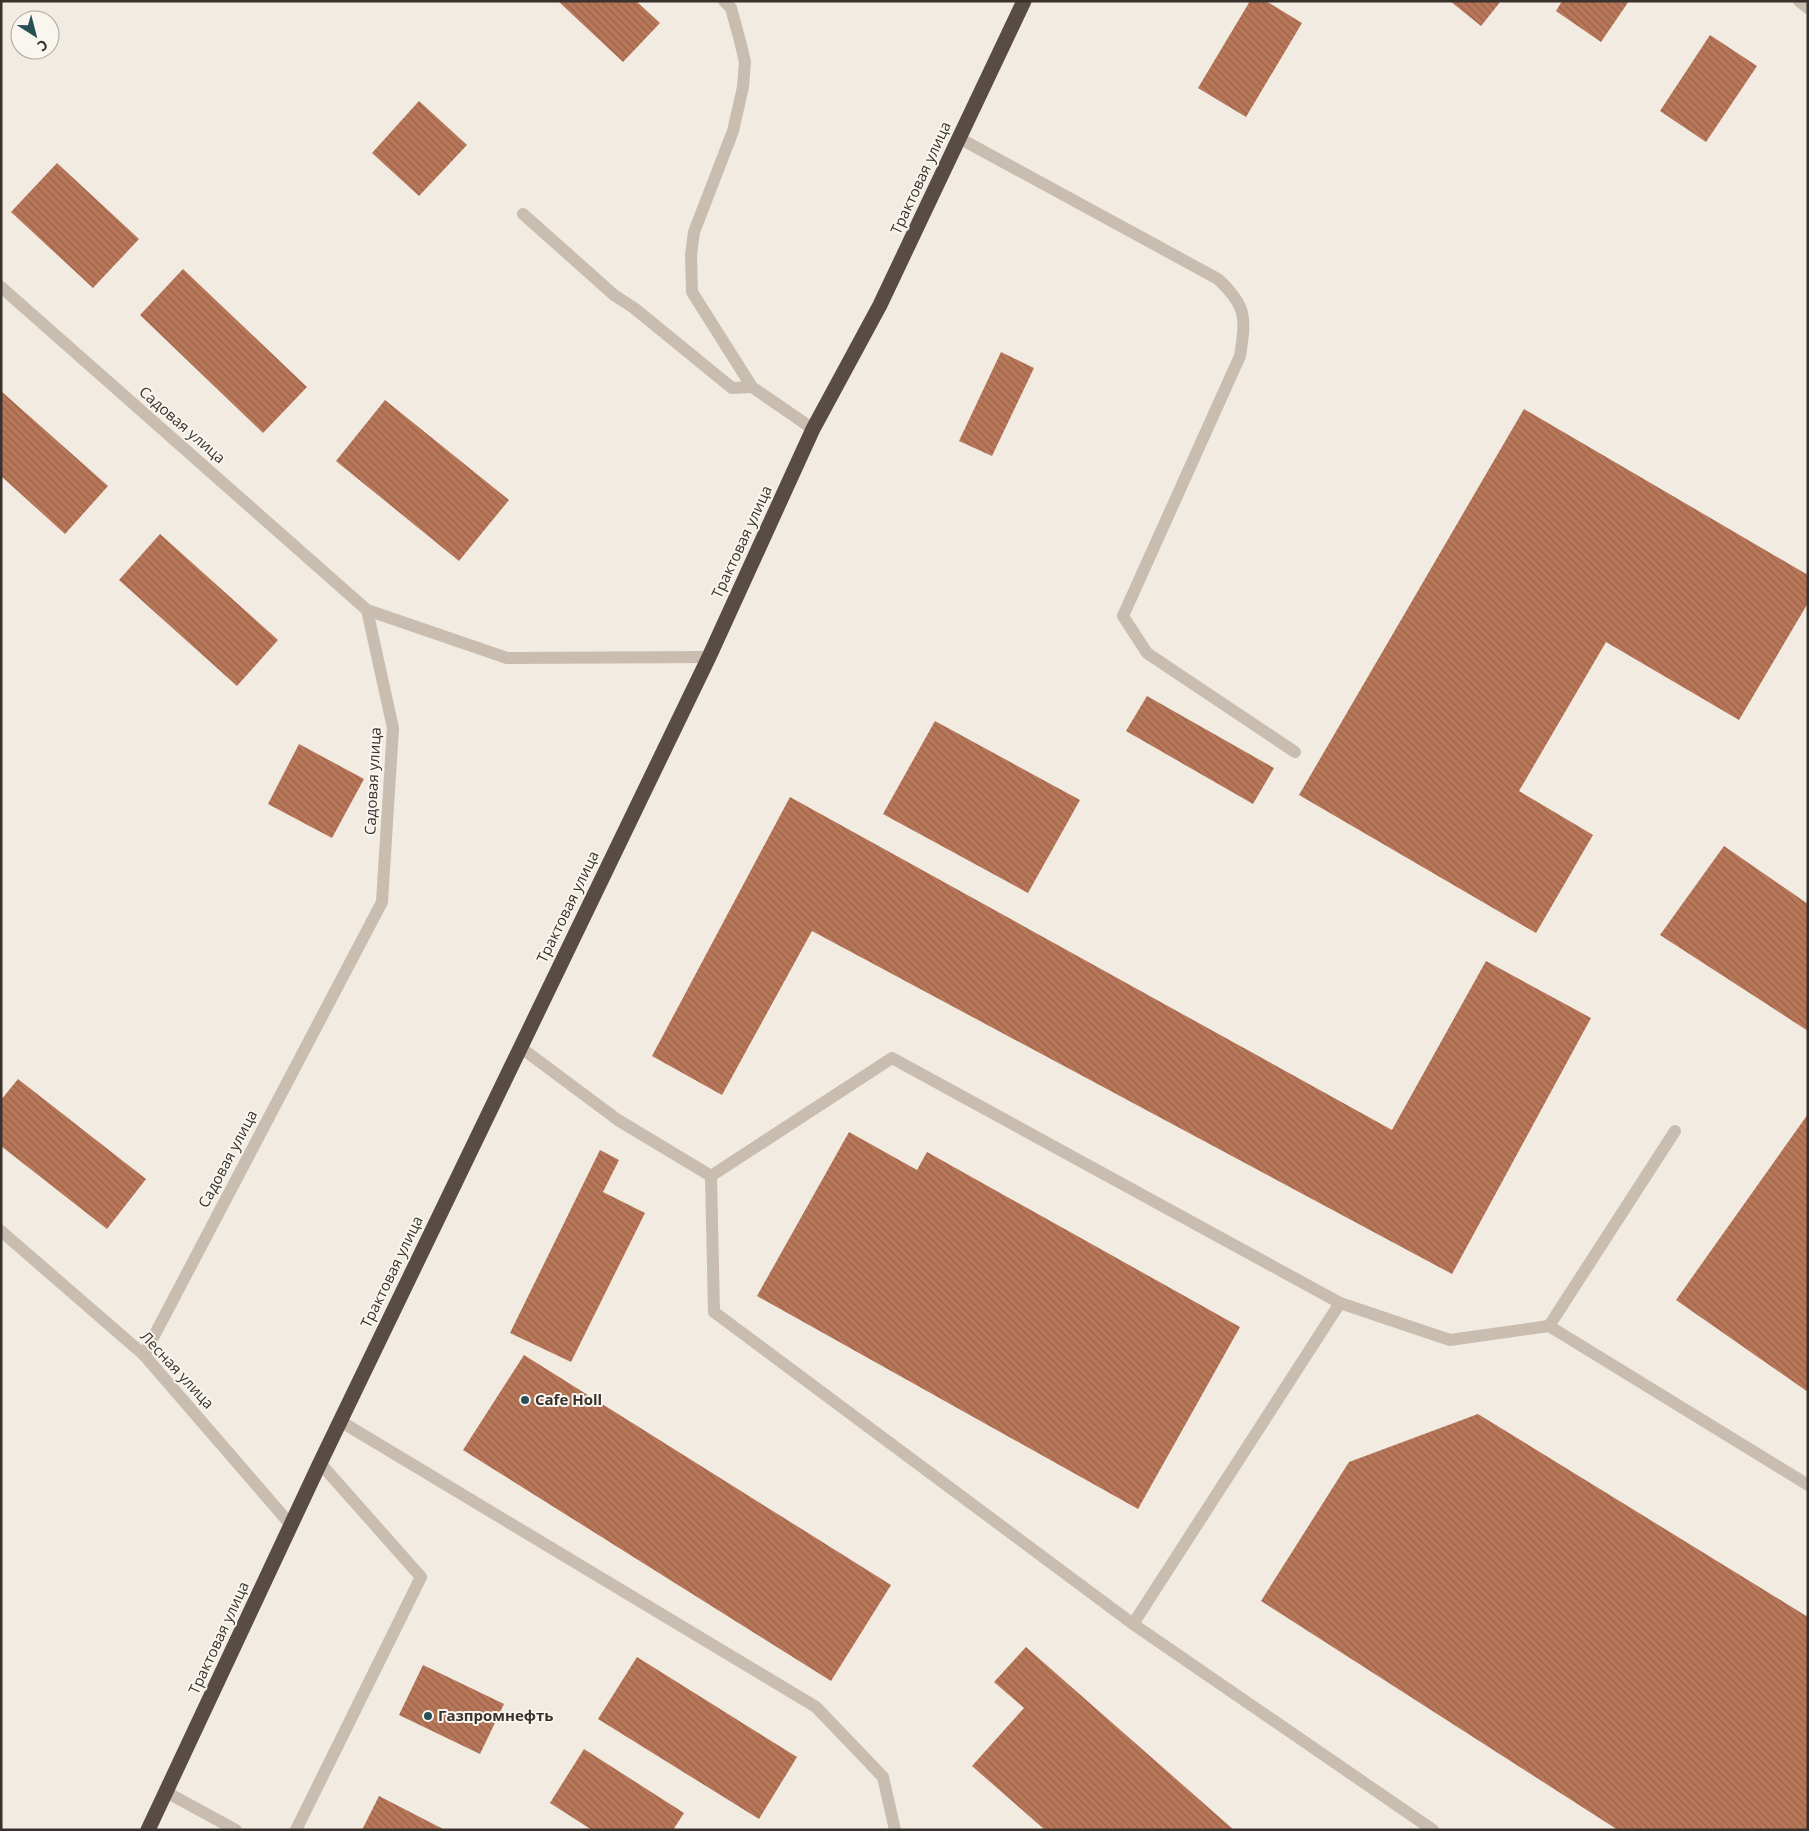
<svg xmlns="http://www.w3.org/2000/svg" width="1809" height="1831" font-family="'Open Sans',sans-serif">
  <defs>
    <pattern id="building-back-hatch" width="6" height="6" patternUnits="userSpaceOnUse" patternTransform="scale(1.25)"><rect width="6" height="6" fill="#b97759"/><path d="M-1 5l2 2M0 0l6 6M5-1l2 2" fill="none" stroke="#97624a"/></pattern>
  </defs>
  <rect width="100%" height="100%" fill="#f1ebe2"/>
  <g fill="url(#building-back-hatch)">
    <path d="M558,1H636L660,23L623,62Z"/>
    <path d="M1250,1H1266L1302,23L1246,117L1198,88Z"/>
    <path d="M1450,1H1501L1481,26Z"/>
    <path d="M1562,1H1629L1601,42L1556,11Z"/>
    <path d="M1710,35L1757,66L1706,142L1660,111Z"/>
    <path d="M419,101L467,145L419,196L372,153Z"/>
    <path d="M57,163L139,239L93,288L11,212Z"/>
    <path d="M183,269L307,387L263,433L140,315Z"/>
    <path d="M1001,352L1034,368L992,456L959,441Z"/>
    <path d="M1,391L108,486L65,534L1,476Z"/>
    <path d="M385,400L509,500L459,561L336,461Z"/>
    <path d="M1524,409L1808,575V603L1739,720L1606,642L1519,791L1593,835L1536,933L1299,795Z"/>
    <path d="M160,534L278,640L237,686L119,580Z"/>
    <path d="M1147,696L1274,768L1253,804L1126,731Z"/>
    <path d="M935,721L1080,800L1028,893L883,814Z"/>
    <path d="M299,744L364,779L332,838L268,804Z"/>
    <path d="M790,797L1392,1130L1486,961L1591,1018L1452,1274L812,931L722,1095L652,1056Z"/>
    <path d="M1724,846L1808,904V1031L1660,935Z"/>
    <path d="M18,1079L146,1179L107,1229L1,1146V1100Z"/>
    <path d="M1808,1114V1392L1676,1300Z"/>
    <path d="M849,1132L917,1170L927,1152L1240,1327L1138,1509L757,1296Z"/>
    <path d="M600,1150L619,1160L603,1192L645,1213L571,1362L510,1333Z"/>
    <path d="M524,1355L891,1585L831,1681L463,1450Z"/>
    <path d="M1478,1414L1808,1617V1830H1618L1261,1601L1349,1462Z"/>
    <path d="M1026,1647L1234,1830H1045L972,1766L1024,1708L994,1682Z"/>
    <path d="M637,1657L797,1757L759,1819L598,1719Z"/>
    <path d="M423,1665L504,1704L480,1754L399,1715Z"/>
    <path d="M584,1749L684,1813L673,1830H592L550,1803Z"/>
    <path d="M379,1796L445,1830H362Z"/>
  </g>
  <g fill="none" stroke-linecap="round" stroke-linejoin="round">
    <g stroke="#c9bdaf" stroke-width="12">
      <path d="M1799,1L1808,8"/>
      <path d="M959,138L1218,279C1247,306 1246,318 1240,356L1123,616L1147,653L1295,752"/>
      <path d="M523,214L614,295L634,308L732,388L752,387"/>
      <path d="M520,1047L618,1120L711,1176"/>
      <path d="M711,1176L892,1058L1340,1303L1133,1624"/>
      <path d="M711,1176L714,1312L1133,1624L1433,1830"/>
      <path d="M1340,1303L1450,1340L1549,1326L1808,1485"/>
      <path d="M1549,1326L1675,1131"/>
      <path d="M340,1421L816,1707L883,1777L895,1830"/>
      <path d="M166,1792L236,1830"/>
      <path d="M296,1830L421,1577L320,1463"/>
    </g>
    <g stroke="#c9bdaf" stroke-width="12">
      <path d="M724,1L731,8L740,41L745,62L743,87L733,131L694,232L691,255L692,292L752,387L813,429"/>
      <path d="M1,287L367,610L393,728L382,902L144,1355"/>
      <path d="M367,610L507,658L709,657"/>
      <path d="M1,1231L144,1355L291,1525"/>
    </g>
    <path stroke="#584c45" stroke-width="15" d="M148,1830L320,1463L709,657L813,429L880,305L1024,1"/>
  </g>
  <g fill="#264f56" stroke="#f9f5ef" stroke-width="2">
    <circle cx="525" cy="1400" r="5"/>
    <circle cx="428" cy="1716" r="5"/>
  </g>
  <g text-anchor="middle" stroke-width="4" stroke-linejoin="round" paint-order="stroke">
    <g font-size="15" fill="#38312c" stroke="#f9f5ef">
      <text transform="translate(921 178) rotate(-65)" y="5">Трактовая улица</text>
      <text transform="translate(182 425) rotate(41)" y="5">Садовая улица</text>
      <text transform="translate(742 542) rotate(-65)" y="5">Трактовая улица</text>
      <text transform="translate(373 781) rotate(-87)" y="5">Садовая улица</text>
      <text transform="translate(568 907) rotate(-64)" y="5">Трактовая улица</text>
      <text transform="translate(228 1159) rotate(-62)" y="5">Садовая улица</text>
      <text transform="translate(392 1272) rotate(-64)" y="5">Трактовая улица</text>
      <text transform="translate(177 1370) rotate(47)" y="5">Лесная улица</text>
      <text transform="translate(219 1638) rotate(-65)" y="5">Трактовая улица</text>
    </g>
    <g font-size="15" font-weight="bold" fill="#38312c" stroke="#f9f5ef" text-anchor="start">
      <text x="535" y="1405">Cafe Holl</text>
      <text x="438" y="1721">Газпромнефть</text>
    </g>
  </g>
  <rect width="1809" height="1831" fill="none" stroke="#38312c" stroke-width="5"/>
  <g transform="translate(35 35) rotate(144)"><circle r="24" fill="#f9f5ef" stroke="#aca7a1"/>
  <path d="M0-4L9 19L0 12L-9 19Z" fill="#264f56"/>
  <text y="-8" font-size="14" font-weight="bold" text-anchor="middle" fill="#38312c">С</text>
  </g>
</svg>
